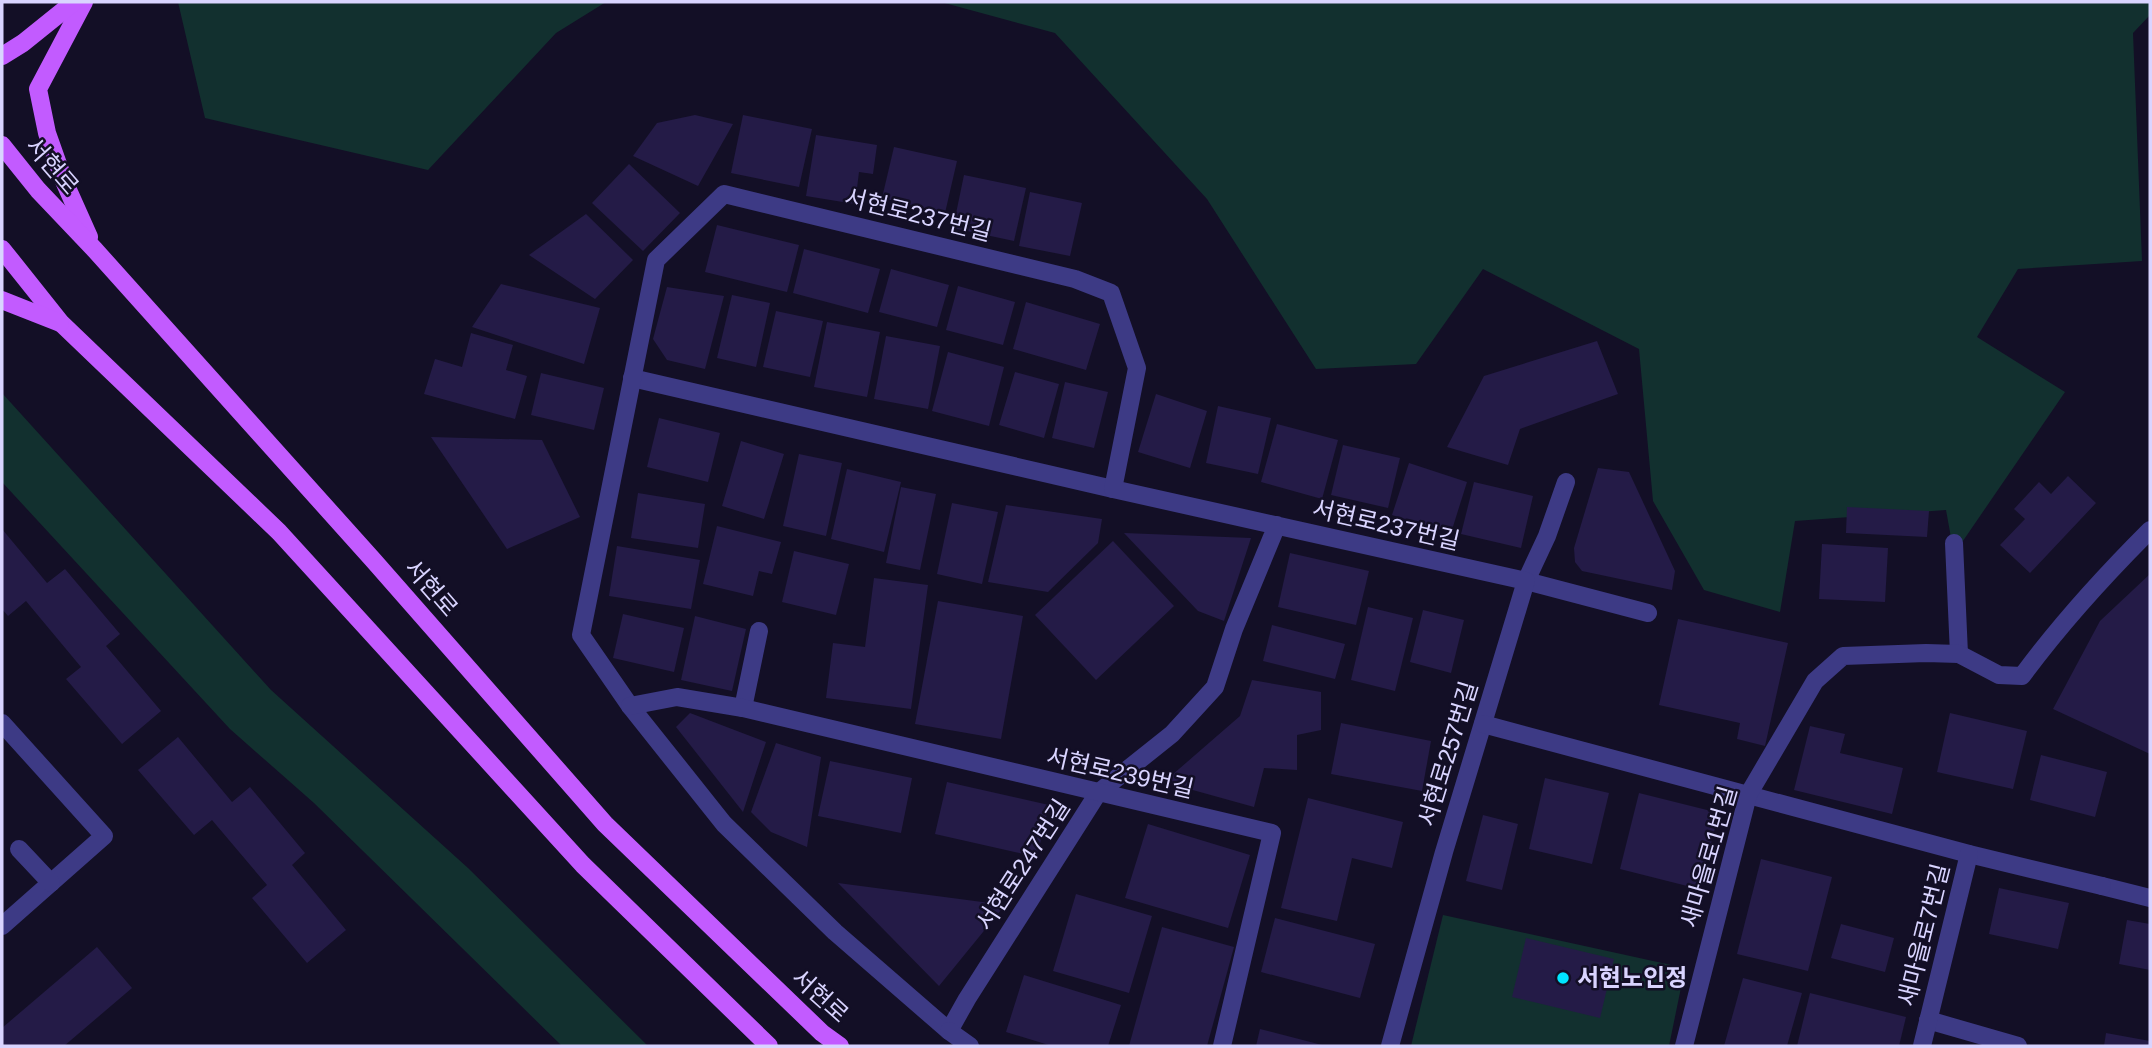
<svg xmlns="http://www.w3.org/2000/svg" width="2152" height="1048" font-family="Arial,'Noto Sans KR',sans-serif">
  <rect width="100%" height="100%" fill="#130f26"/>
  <g fill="#12302f">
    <path d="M178,2H606L556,33L428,170L205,118Z"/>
    <path d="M941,2H2150V15L2133,33L2142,261L2018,269L1977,337L2065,392L1954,554L1946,510L1795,521L1780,612L1704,590L1653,501L1639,349L1483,269L1416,364L1316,369L1207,199L1055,33Z"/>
    <path d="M2,393L271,690L468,868L648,1046H562L314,803L230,729L2,482Z"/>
    <path d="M1443,915L1685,968L1669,1046H1411Z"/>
  </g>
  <g fill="#241b47">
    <path d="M695,115L733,124L698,186L633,156L657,123Z"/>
    <path d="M743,115L812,129L799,187L731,173Z"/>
    <path d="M816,135L877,145L873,174L859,172L855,204L806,196Z"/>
    <path d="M894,147L957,161L945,213L882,198Z"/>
    <path d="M629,164L680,213L643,251L592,203Z"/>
    <path d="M964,175L1026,188L1014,241L953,228Z"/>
    <path d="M1030,192L1082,203L1070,256L1019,246Z"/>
    <path d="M586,214L633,260L595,299L529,255Z"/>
    <path d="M717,225L799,245L787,292L705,272Z"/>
    <path d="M804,249L880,269L868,313L793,293Z"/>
    <path d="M891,269L949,285L937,327L879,312Z"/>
    <path d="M501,284L600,308L584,364L472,327Z"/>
    <path d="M958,286L1015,302L1003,345L946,330Z"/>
    <path d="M667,287L724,296L705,369L667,360L653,339Z"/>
    <path d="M732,295L770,303L756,367L717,358Z"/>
    <path d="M1026,302L1100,324L1086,370L1013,349Z"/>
    <path d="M776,311L823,321L810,377L763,367Z"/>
    <path d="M827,322L880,332L867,397L814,387Z"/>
    <path d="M471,333L513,345L506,370L527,376L515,419L424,394L435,359L462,367Z"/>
    <path d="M886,336L940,346L928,409L874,399Z"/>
    <path d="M1597,341L1618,394L1520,429L1508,465L1447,447L1484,376Z"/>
    <path d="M948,352L1004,367L989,426L932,411Z"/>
    <path d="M1015,372L1059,384L1044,438L999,425Z"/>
    <path d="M541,373L604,388L594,430L531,415Z"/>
    <path d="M1065,382L1108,392L1094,448L1052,438Z"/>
    <path d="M1156,394L1207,411L1190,468L1138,452Z"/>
    <path d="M1218,406L1271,418L1258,474L1206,463Z"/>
    <path d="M659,418L720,433L708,482L647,467Z"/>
    <path d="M1277,424L1338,440L1322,499L1261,482Z"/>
    <path d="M431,437L542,440L580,517L507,549Z"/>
    <path d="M741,441L784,454L764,519L722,506Z"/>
    <path d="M1343,445L1400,458L1388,508L1331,495Z"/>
    <path d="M799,454L842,463L826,536L783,526Z"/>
    <path d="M1409,463L1467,482L1451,533L1392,515Z"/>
    <path d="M1598,468L1629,472L1675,571L1672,590L1582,571L1575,562L1574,548Z"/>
    <path d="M847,469L901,482L884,552L831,539Z"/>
    <path d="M2068,476L2096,503L2030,573L2000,545L2025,519L2014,509L2039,482L2051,494Z"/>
    <path d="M1474,482L1533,496L1521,548L1461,534Z"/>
    <path d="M901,487L936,494L920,570L886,563Z"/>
    <path d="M638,493L705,504L698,548L631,538Z"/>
    <path d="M952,503L998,512L982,584L937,574Z"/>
    <path d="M1006,505L1102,519L1098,543L1048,592L988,582Z"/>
    <path d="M1847,507L1929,511L1927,537L1846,533Z"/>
    <path d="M717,526L781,542L772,574L759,571L753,596L703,584Z"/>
    <path d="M2,529L47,583L65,569L120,634L106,646L161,711L122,744L66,679L81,667L26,601L8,616L2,609Z"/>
    <path d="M1124,533L1251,538L1224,621L1198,611Z"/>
    <path d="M1113,541L1174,606L1096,680L1035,615Z"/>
    <path d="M1822,544L1888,548L1885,602L1819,599Z"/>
    <path d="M617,546L700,560L691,609L609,596Z"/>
    <path d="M794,551L849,564L836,615L782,602Z"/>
    <path d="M1290,553L1369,571L1356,625L1278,607Z"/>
    <path d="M2150,574V754L2053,709L2100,621Z"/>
    <path d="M874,578L928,585L911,709L826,698L833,643L865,647Z"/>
    <path d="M938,601L1023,616L1001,739L915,724Z"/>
    <path d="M1368,607L1413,618L1395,691L1351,680Z"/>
    <path d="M1423,610L1464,620L1451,673L1410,662Z"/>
    <path d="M623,614L684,628L674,672L613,658Z"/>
    <path d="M695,616L746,629L732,691L681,680Z"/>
    <path d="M1678,619L1788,643L1765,746L1737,739L1740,723L1659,705Z"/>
    <path d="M1272,625L1345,644L1335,679L1263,661Z"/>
    <path d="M1252,680L1321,692V730L1297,735V770L1264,768L1254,807L1164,782L1240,716Z"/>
    <path d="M690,713L766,742L743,812L676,727Z"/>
    <path d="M1950,713L2027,731L2013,789L1937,772Z"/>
    <path d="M1341,723L1431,741L1422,791L1331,774Z"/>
    <path d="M1810,726L1845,734L1840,753L1903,768L1892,814L1794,790Z"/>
    <path d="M178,737L232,802L250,787L305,853L292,865L346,930L307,963L252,898L267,885L212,820L194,835L138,770Z"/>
    <path d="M776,743L821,757L807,847L771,832L751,812Z"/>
    <path d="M2041,755L2107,772L2095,817L2030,800Z"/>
    <path d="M830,761L912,778L901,833L818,816Z"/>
    <path d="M1545,778L1609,793L1592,864L1529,849Z"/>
    <path d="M947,782L1049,805L1037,857L935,834Z"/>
    <path d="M1639,793L1719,813L1699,889L1620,869Z"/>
    <path d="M1308,798L1403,822L1392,868L1352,858L1337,921L1281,908Z"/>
    <path d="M1483,815L1518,824L1502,890L1466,881Z"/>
    <path d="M1148,824L1250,855L1228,928L1125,898Z"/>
    <path d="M1761,859L1832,877L1808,971L1737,954Z"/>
    <path d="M838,883L1005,905L939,986Z"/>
    <path d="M1999,888L2069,903L2058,949L1989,934Z"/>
    <path d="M1076,894L1152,916L1129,993L1053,971Z"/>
    <path d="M1275,918L1375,944L1360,998L1261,972Z"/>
    <path d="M2127,920L2150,924V970L2119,964Z"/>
    <path d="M1841,924L1894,938L1885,972L1831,958Z"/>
    <path d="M1162,927L1234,947L1207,1046H1129Z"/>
    <path d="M1526,938L1614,959L1600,1018L1512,997Z"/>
    <path d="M97,947L132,988L64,1046H2V1028Z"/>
    <path d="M1024,975L1121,1005L1108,1046H1052L1006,1032Z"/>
    <path d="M1743,978L1802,993L1787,1046H1724Z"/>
    <path d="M1810,993L1906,1017L1899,1046H1797Z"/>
    <path d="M1260,1029L1322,1045V1046H1256Z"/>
    <path d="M2106,1033L2150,1041V1046H2104Z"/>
  </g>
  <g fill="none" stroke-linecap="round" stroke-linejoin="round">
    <g stroke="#3d3a85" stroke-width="18">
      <path d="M1566,482L1547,536L1526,581L1648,613"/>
      <path d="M1954,543L1959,654"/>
      <path d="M743,708L759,631"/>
      <path d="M2,723L104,836L2,926"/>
      <path d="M19,849L51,883"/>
      <path d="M2102,886L2150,898"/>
      <path d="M1928,1020L2018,1046"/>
    </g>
    <g stroke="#3d3a85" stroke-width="18">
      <path d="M632,378L1113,489"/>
      <path d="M1277,525L1234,629L1215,687L1172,734L1098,793L967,999L949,1031L835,932L724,824L630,706L581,635L656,260L724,194L1075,279L1111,293L1137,368L1113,489L1526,581L1444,852L1390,1046"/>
      <path d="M630,706L677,697L743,708L1272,833L1222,1046"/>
      <path d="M1483,724L1969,854L2102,886"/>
      <path d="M1684,1046L1748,795L1815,681L1843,656L1926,653L1959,654L1999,675L2022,676C2061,623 2104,576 2150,530"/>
      <path d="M1922,1046L1969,854"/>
    </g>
    <path stroke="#3d3a85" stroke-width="18" d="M949,1031L970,1046"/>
    <g stroke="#c25bff" stroke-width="18">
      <path d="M84,2L38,89L47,133L64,181L89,237"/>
      <path d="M2,56L23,43L74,2"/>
      <path d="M2,145L38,190L95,250L374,561L605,824L822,1033L840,1046"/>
      <path d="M2,249L61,323L279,532L583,865L769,1046"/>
      <path d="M2,300L60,323"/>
    </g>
  </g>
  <circle fill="#00e5ff" stroke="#130f26" stroke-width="2.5" cx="1563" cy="978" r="7"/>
  <g text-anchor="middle" stroke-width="5" stroke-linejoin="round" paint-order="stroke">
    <g font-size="24" fill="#d9d4ff" stroke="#130f26">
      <text transform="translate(52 166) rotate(49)" y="8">서현로</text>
      <text transform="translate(918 215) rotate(14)" y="8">서현로237번길</text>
      <text transform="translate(1386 525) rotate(13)" y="8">서현로237번길</text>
      <text transform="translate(431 588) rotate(49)" y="8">서현로</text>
      <text transform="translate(1448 754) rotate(-73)" y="8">서현로257번길</text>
      <text transform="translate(1120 773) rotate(13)" y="8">서현로239번길</text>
      <text transform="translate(1709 857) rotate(-74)" y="8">새마을로1번길</text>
      <text transform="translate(1023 865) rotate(-57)" y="8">서현로247번길</text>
      <text transform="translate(1924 935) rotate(-76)" y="8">새마을로7번길</text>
      <text transform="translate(820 996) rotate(42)" y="8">서현로</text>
    </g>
    <g font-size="24" font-weight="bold" fill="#d9d4ff" stroke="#130f26" text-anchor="start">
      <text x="1577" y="986">서현노인정</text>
    </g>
  </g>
  <rect width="2152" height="1048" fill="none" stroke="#d9d4ff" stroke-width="7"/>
</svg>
